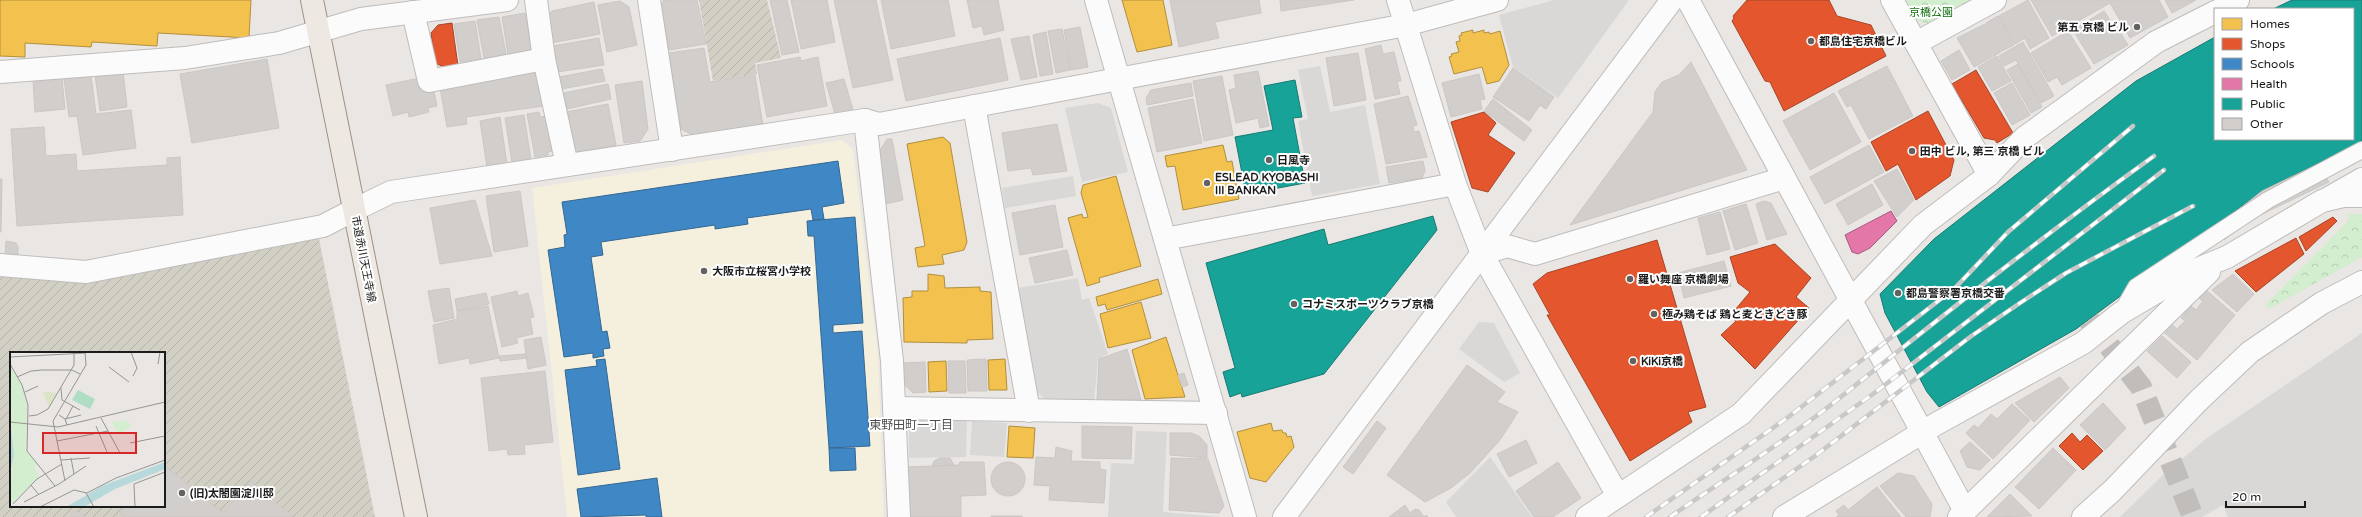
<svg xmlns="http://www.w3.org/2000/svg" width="2362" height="517" font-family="'Varela Round','Noto Sans JP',sans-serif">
  <defs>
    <pattern id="construction-furrows" width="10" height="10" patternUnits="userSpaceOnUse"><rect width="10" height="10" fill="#d2cfc5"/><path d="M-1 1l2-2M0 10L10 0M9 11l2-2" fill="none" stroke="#b4b1a9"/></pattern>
    <pattern id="park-crowns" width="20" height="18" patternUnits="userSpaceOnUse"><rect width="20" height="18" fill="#d3eecf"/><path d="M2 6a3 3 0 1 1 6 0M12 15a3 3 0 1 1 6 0" fill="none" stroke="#b5ccb1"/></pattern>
  </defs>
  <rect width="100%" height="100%" fill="#e9e6e3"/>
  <path fill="#f4f0dd" d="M842,140L853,149L878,354L884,517H567L532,188Z"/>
  <g fill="url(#construction-furrows)" fill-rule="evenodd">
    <path d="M699,0H767L781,58L755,63L757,74L713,81Z"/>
    <path d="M318,234L375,517H0V272ZM11,353H164V506H11Z"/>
  </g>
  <g fill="url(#park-crowns)">
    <path d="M1906,0H1975L1934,25L1917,21Z"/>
    <path d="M2348,214H2362V257L2269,309L2265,305L2348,221Z"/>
  </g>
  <g fill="#d9d8d7">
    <path d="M1554,0H1629L1558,98L1513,67L1499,15Z"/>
    <path d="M1320,66L1330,112L1365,105L1380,184L1312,196L1298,121L1308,119L1298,70Z"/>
    <path d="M1098,103L1111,108L1128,172L1082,182L1065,108Z"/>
    <path d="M1073,176L1076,196L1005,208L1002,188Z"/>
    <path d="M1078,278L1082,300L1089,298L1108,354L1098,359L1094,401L1045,399L1035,390L1018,288Z"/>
    <path d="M1479,322L1494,323L1520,373L1504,382L1459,349Z"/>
    <path d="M2362,333V517H2228L2223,505L2202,517H2120L2161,477L2207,438Z"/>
    <path d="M909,419L967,421L966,457L909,458Z"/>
    <path d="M972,421L1007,423L1004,457L970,455Z"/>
    <path d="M1136,431L1167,432L1163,512L1219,517H1108L1111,463L1134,464Z"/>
    <path d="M1490,457L1532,517H1456L1446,502Z"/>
  </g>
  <g fill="#f2c14e" stroke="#b28f3f">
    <path d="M0,0H251L249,38L158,33L157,46L92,42L91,47L25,43V57L0,56Z"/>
    <path d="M1122,0H1163L1172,45L1137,52Z"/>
    <path d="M1473,30V33L1484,30V33L1489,32L1490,34L1500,31L1509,65L1499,81L1487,84L1482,67L1454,74L1449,57L1452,56L1451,54L1459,52L1456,42L1460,41L1459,36L1462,35L1461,33Z"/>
    <path d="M943,137L950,143L967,242L964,250L942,255L944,264L918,267L915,248L925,246L907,144Z"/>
    <path d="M1223,145L1227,162L1232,161L1239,199L1183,210L1175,166L1167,167L1165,156Z"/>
    <path d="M1116,176L1141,266L1099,278L1100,282L1087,286L1068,218L1082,214L1083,218L1088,217L1081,193L1083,185Z"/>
    <path d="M928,274L944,276L945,288L980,287V291L991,292L993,339L967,340V343L904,342L903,298L912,297V291H928Z"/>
    <path d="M1158,279L1162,294L1107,310L1105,304L1098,306L1096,297Z"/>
    <path d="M1141,302L1151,338L1108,348L1100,314Z"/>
    <path d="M1166,337L1185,397L1145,399L1132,350Z"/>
    <path d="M1005,359L1007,390H989L988,360Z"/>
    <path d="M946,361L947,391L929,392L928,362Z"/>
    <path d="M1271,423L1273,431L1282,430L1283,433H1286L1287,437L1291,436L1294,447L1266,482L1250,478L1237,432Z"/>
    <path d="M1009,426L1035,428L1033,458L1007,457Z"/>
  </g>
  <g fill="#e4572e" stroke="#a84528">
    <path d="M1747,0H1829L1837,16L1871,25L1886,56L1784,111L1770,82L1765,81L1732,21L1734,18L1733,16Z"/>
    <path d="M452,23L458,66L444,67L435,63L431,33L438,25Z"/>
    <path d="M1976,70L2013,133L1997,143L1995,140L1984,138L1952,84Z"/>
    <path d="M1928,111L1954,160L1950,176L1916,200L1898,164L1886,171L1871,142Z"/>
    <path d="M1484,112L1496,123L1488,135L1515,153L1488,192L1472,188L1451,122Z"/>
    <path d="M2333,217L2337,221L2306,251L2299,237Z"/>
    <path d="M2296,238L2304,254L2256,292L2235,271Z"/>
    <path d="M1657,240L1706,407L1688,412L1692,422L1630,461L1547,315H1550L1533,284L1547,273Z"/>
    <path d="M1775,244L1811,278L1796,297L1809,308L1755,369L1721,335L1736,321L1730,316L1750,292L1738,283L1730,257Z"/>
    <path d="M2072,433L2080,442L2087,435L2103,451L2083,470L2059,446Z"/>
  </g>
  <g fill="#3f88c5" stroke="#346792">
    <path d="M838,161L844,203L822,207L824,219L813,220L811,209L747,218L748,224L715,229V225L601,242L603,255L591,257L602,332L607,331L610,348L603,349L604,356L593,358V353L564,357L548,250L565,247L564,235L567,234L562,202Z"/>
    <path d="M855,217L863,323L833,325V333L862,331L870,446L829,448L814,236H808L807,221Z"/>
    <path d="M605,359L620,469L578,475L565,370L597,366L596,360Z"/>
    <path d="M829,448H855L856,470L830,471Z"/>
    <path d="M657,478L662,517H646V515L581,517L577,489Z"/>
  </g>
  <path fill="#e377a8" stroke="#a75b7e" d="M1891,211L1897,221L1870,248L1858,254L1852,252L1845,235Z"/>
  <g fill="#17a398" stroke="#187a72">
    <path d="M2292,0H2362V142L2262,191L2076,329L1939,407L1927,392L1885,313L1880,294L1934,239L2136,81L2215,37V139H2353V9H2273Z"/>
    <path d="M1295,80L1302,117L1293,118L1305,183L1246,194L1235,137L1273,130L1264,86Z"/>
    <path d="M1433,216L1437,230L1324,374L1242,397L1241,393L1230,397L1223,372L1235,368L1206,263L1324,229L1328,245Z"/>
  </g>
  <g fill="#d1cecc" stroke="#ccc7c5">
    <path d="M664,0H697L706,44L669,50L661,5Z"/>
    <path d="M770,0H787L799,52L782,55Z"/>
    <path d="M791,0H827L835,42L801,49Z"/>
    <path d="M834,0H876L893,80L853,88Z"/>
    <path d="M881,0H948L955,36L891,49Z"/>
    <path d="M967,0H998L1004,30L984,35L982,26L973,28Z"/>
    <path d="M1170,0H1259L1261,13L1215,22L1219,38L1179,47Z"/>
    <path d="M1280,0H1354L1281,11Z"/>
    <path d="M2028,0L2049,38L2030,49L2025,38L2015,44L1999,16Z"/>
    <path d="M2031,0H2159L2168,17L2130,38L2110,3L2052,36Z"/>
    <path d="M2165,0H2196L2172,13Z"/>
    <path d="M620,1L629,7L637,45L607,52L598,5Z"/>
    <path d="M594,2L600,34L551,43L547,17L552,11Z"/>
    <path d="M2104,11L2113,25L2115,24L2128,45L2094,64L2073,30Z"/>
    <path d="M525,13L532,50L508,54L502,17Z"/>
    <path d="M1998,16L2014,45L2002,51L1986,23Z"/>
    <path d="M499,17L506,54L484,58L477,20Z"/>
    <path d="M475,21L481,59L460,62L454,24Z"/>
    <path d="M1985,24L2001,52L1974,67L1957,38Z"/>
    <path d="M1080,27L1088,67L1071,70L1064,30Z"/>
    <path d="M1062,29L1070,70L1056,73L1048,31Z"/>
    <path d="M2068,31L2091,68L2062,85L2057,77L2048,82L2031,53Z"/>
    <path d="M1046,32L1053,74L1040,76L1033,35Z"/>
    <path d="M1029,36L1037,77L1021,80L1011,39Z"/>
    <path d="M599,38L604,65L557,72L553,46Z"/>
    <path d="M1000,38L1008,80L906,101L897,59Z"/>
    <path d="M2023,42L2054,96L2041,103L2016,60L2004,66L1999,56Z"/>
    <path d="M1381,45L1383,54L1394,52L1401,81H1397L1400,94L1375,99L1365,49Z"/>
    <path d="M704,48L710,82L755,75L763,126L694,136L681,129L669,53Z"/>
    <path d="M1959,50L1970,70L1952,80L1941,61Z"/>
    <path d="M1358,53L1366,100L1334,106L1326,58Z"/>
    <path d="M1997,56L2011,81L1992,91L1978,67Z"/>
    <path d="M800,57L801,61L818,57L827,106L767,117L757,65Z"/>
    <path d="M267,59L279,128L192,143L180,74Z"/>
    <path d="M1691,62L1747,170L1570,225L1653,112L1655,92L1662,82L1679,75Z"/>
    <path d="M2018,64L2042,107L2031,113L2007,70Z"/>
    <path d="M1887,66L1913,116L1869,139L1851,105L1847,107L1838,91Z"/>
    <path d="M1513,68L1554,97L1546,109L1540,105L1529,121L1493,97Z"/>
    <path d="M602,69L605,81L561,89L559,77Z"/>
    <path d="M537,70L544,106L466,117L467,124L447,127L440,88Z"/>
    <path d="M123,71L127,107L100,111L95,75Z"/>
    <path d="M1258,71L1269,126L1260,128L1258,118L1236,123L1229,90L1236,88L1234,75Z"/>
    <path d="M1479,74L1485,99L1480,100L1482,109L1451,117L1442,83Z"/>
    <path d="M91,75L96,114L131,110L136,148L83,155L77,116L69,117L64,79Z"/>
    <path d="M1222,76L1233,135L1204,141L1193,81Z"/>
    <path d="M62,78L65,109L35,112L33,80Z"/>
    <path d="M420,78L423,92L434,91L437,106L428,108L429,112L409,117L408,112L393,116L386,85Z"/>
    <path d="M844,79L853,110L835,114L826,83Z"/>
    <path d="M642,81L648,129L640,141L624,143L615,85Z"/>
    <path d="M1191,83L1193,96L1147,105L1146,98L1151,90Z"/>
    <path d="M2012,83L2030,115L2012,125L1994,93Z"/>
    <path d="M608,84L611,99L567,109L564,93Z"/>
    <path d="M1834,93L1861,142L1810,170L1783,121Z"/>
    <path d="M1408,96L1417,125L1413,126L1414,132L1419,131L1427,157L1386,164L1374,104Z"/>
    <path d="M1193,99L1202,143L1157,152L1148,108Z"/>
    <path d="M1493,99L1532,130L1524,141L1484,111Z"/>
    <path d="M608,104L616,145L574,153L566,112Z"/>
    <path d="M539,112L540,117L547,116L553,151L548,152V155L535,157L527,114Z"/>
    <path d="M524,115L531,160L512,163L505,118Z"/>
    <path d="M500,117L507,164L487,167L480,121Z"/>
    <path d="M1057,124L1067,171L1033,175L1031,168L1008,171L1002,133Z"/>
    <path d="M44,127L46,156L76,154L77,171L167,165V158L180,157L183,215L17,226L11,129Z"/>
    <path d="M887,139H892L903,200L885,204L879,152Z"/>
    <path d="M1869,145L1884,172L1825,204L1810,177Z"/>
    <path d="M1423,161L1425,171L1422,178L1389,183L1386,167Z"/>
    <path d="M2318,164L2329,182L2250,220L2224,240L2215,228L2262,191Z"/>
    <path d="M1897,169L1914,200L1897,217L1874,181Z"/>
    <path d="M0,179H2L1,232H0Z"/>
    <path d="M1872,184L1883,205L1848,225L1836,204Z"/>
    <path d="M520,191L528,246L494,252L486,196Z"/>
    <path d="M475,200L492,256L440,264L430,208Z"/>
    <path d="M1764,201L1771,203L1787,234L1767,240L1756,204Z"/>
    <path d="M1746,204L1758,243L1735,250L1723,211Z"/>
    <path d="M1055,205L1063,247L1020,255L1012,213Z"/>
    <path d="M1720,212L1730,249L1707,255L1698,218Z"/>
    <path d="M6,241L16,243L18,247V257L5,256Z"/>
    <path d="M1067,250L1073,275L1035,283L1029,258Z"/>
    <path d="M1724,261L1731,286L1684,298L1678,273Z"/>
    <path d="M2233,274L2254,294L2237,312L2212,290Z"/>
    <path d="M449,288L454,318L434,322L428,291Z"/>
    <path d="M2206,290L2235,315L2197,360L2165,333L2172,325L2177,329L2185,321L2181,318L2191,306L2196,310L2203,301L2199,298Z"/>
    <path d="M517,291L518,296L528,293L534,317L530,318L533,334L516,338L518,343L502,347L491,297Z"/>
    <path d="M486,293L489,304L457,311L455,299Z"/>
    <path d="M488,306L499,358L470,364L469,358L439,364L433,325L457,319V311Z"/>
    <path d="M2162,336L2191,362L2177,378L2147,351Z"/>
    <path d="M541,337L546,365L528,369L524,340Z"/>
    <path d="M1127,349L1141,400H1097L1099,359Z"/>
    <path d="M526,354L527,358L500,361L499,356Z"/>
    <path d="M986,359L987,391H968L967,360Z"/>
    <path d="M948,361H965L966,393H949Z"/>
    <path d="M925,362L926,392L913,393L903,383V363Z"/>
    <path d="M1467,365L1505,392L1497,402L1518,412L1500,440L1470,473L1451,488L1425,502L1387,475Z"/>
    <path d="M545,371L553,442L524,445L525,454L508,455L507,449L489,451L481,378Z"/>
    <path d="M1184,373L1188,385L1182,387L1178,375Z"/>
    <path d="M2060,377L2069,388L2034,422L2015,403Z"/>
    <path d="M2103,403L2126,428L2105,450L2080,425Z"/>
    <path d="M2012,404L2030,420L1993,459L1966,433L1974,425L1978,428L1991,414L1997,419Z"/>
    <path d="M1377,421L1386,428L1353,474L1343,467Z"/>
    <path d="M1082,426L1132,427L1131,459L1082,458Z"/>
    <path d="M1170,433H1192L1200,437L1207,445V458L1170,455Z"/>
    <path d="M1526,440L1537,463L1509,477L1497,454Z"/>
    <path d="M1970,442L1990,460L1980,470L1967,467L1960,451Z"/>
    <path d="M1056,447L1072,451L1071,461L1100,462V469L1106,470L1104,503L1049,500L1050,486L1034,485L1036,457L1055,458Z"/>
    <path d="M2053,448L2076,470L2039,509L2015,487Z"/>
    <path d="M940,458H950L954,465L932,466L934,461Z"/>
    <path d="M1171,458L1208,459L1224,506L1219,513L1169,510Z"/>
    <circle cx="1008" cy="479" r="17"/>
    <path d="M960,462H984L986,495L961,496V517H909L906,467L959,465Z"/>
    <path d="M1558,462L1581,498L1553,517H1534L1516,491Z"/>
    <path d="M164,465L223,513L251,481L293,517H123L121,513L127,506H164Z"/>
    <path d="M1898,473L1914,476L1932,504L1930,517H1906L1880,486Z"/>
    <path d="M1877,487L1901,517H1836L1839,515L1836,511L1844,505L1848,510Z"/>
    <path d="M2010,494L2032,516L1987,517Z"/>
    <path d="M1405,505L1410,513L1415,509L1419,510L1424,517L1426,515L1428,517H1389Z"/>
    <path d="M76,511L85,517H70Z"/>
    <rect x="991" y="516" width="31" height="1"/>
  </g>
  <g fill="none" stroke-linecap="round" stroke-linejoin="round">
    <path stroke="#c0bdbb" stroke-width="22" stroke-dasharray="22 11" stroke-linecap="butt" d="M2089,320L2141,387L2193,517"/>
    <defs>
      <path id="service" d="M2121,313L2136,287L2268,200L2362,150"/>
      <g id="minor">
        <path d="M536,0L544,59L567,165"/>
        <path d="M649,0L672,150"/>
        <path d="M1096,0L1245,517"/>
        <path d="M1892,0L1989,175"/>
        <path d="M2221,9L2238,0"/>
        <path d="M413,12L429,81L544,59"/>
        <path d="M1916,43L1995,0"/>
        <path d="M0,72L185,58L279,43L361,19L507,0"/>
        <path d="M974,106L1029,411"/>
        <path d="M865,120L892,361L899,517"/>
        <path d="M2325,200L2362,179"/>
        <path d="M1165,239L1455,184"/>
        <path d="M1482,254L1507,246L1535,254L1784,178"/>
        <path d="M0,265L86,272L323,226L354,210"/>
        <path d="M894,408L1216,413"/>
        <path d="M1284,517L1672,0"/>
        <path d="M1587,517L1741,414L1923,225L1989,175L2024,138L2156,42L2215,12"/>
        <path d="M1784,517L1936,424L2083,343L2121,313L2190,272L2227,257"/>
        <path d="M1959,517L2209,272"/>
        <path d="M2083,517L2113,490L2198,401L2250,352L2322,303L2362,282"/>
      </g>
      <g id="tertiary">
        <path d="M1398,0L1455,184L1482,254L1618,496"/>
        <path d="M1688,0L1965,511"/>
        <path d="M354,210L391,192L865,120L879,124L1406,25L1497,0"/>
        <path d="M2227,257L2322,201L2343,196H2362"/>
      </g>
      <path id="primary" d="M312,0L416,517"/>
    </defs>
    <use href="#service" stroke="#bfbdbc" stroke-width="18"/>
    <use href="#minor" stroke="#bfbdbc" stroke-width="24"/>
    <use href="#tertiary" stroke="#bfbdbc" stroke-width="24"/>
    <use href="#primary" stroke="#9d9082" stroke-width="24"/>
    <use href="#service" stroke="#fcfbfb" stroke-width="16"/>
    <use href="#minor" stroke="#fcfbfb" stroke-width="22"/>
    <use href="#tertiary" stroke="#fcfbfb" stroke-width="22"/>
    <use href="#primary" stroke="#eee8e3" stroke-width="22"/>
    <defs>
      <g id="rail">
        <path d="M1646,517L1787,418L1955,288L2008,232L2133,126"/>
        <path d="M1670,517C1723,480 1780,445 1832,404C1937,320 2044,235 2154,156"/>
        <path d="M1701,517L1873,394L2164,170"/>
        <path d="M1728,517L1815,456L1970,337L2020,303L2066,273L2193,206"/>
      </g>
    </defs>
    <use href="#rail" stroke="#c9c8c8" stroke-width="4.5"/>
    <use href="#rail" stroke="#fff" stroke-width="3" stroke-dasharray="9" stroke-linecap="butt"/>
  </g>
  <g fill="#636261" stroke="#fff" stroke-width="1.5">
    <circle cx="2137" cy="27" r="4"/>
    <circle cx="1811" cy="41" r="4"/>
    <circle cx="1912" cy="151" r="4"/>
    <circle cx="1269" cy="160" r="4"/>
    <circle cx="1207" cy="183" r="4"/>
    <circle cx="704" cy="271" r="4"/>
    <circle cx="1630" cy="279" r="4"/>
    <circle cx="1898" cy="293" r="4"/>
    <circle cx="1294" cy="304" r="4"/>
    <circle cx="1654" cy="314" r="4"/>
    <circle cx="1633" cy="361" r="4"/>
    <circle cx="182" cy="493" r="4"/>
  </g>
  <g text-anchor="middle" stroke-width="4" stroke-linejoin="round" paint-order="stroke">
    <g font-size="11" fill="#157111" stroke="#fff">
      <text x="1931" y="16">京橋公園</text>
    </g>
    <g font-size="11" font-weight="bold" fill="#1b1b1b" stroke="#fff" text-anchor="start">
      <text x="2129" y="31" text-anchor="end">第五 京橋 ビル</text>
      <text x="1819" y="45">都島住宅京橋ビル</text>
      <text x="1920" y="155">田中 ビル, 第三 京橋 ビル</text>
      <text x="1277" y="164">日風寺</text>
      <text x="1215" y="181">ESLEAD KYOBASHI<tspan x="1215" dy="13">III BANKAN</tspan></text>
      <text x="712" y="275">大阪市立桜宮小学校</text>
      <text x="1638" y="283">羅い舞座 京橋劇場</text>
      <text x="1906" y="297">都島警察署京橋交番</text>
      <text x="1302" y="308">コナミスポーツクラブ京橋</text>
      <text x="1662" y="318">極み鶏そば 鶏と麦ときどき豚</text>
      <text x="1641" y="365">KiKi京橋</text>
      <text x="190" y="497">(旧)太閤園淀川邸</text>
    </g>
    <g font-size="11" fill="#1b1b1b" stroke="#fff">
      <text transform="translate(364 259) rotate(79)" y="4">市道赤川天王寺線</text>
    </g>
    <g font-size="12" fill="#4e4e4e" stroke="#fff">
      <text x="911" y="429">東野田町一丁目</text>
    </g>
  </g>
  <g transform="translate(10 352)">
    <rect width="155" height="155" fill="#e9e6e3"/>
    <path d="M38,40L46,41L39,54L33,41Z" fill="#dae5c3"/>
    <path d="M0,13L12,33L17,53L15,98L28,112L24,116L30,124L27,123L28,126L2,151L0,148L3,103ZM115,68L122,74L108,82L102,70Z" fill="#d3eecf"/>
    <path d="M68,38L85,47L80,57L62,48Z" fill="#b0dec4"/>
    <path d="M0,66L4,103L0,121ZM155,110V117L105,137L74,155H56L92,134Z" fill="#b7d9db"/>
    <path fill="none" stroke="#979593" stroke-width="1" d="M121,0L127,16L123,24M0,5L76,1M0,12L12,33L18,53L17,99L45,134M148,12L150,0M99,15L119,30M7,25L21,19L32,18H62L70,22M51,36L52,48L70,58M15,40L28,34M49,63L55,67L57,73M19,64L27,63L38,57L64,13V0M91,66L110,101M55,67L71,63M56,67L63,54M0,70L48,75L155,50M86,74L97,100M47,89L98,79M120,91L155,84M61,106L64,122M51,108L80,106M55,129L43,69L76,13L75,0M21,133L29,143M76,141L84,155M14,150L49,132L76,114M3,152L27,127L52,112M30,155L64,138L77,141L106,126L155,108M125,155L124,132L155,120"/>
    <path fill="#d62828" fill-opacity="0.15" stroke="#d62828" stroke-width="2" d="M33,81H126V101H33Z"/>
    <rect width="155" height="155" fill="none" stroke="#1b1b1b" stroke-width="2"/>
  </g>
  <rect x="2214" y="8" width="140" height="132" fill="#ffffff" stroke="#a4a4a4"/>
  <rect x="2222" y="18" width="20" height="12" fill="#f2c14e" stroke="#a4a4a4"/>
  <text x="2250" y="28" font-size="12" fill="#1b1b1b">Homes</text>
  <rect x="2222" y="38" width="20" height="12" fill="#e4572e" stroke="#a4a4a4"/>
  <text x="2250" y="48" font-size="12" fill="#1b1b1b">Shops</text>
  <rect x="2222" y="58" width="20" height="12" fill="#3f88c5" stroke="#a4a4a4"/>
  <text x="2250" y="68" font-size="12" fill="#1b1b1b">Schools</text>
  <rect x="2222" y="78" width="20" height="12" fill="#e377a8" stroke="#a4a4a4"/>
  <text x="2250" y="88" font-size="12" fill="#1b1b1b">Health</text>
  <rect x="2222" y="98" width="20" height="12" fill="#17a398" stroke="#a4a4a4"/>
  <text x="2250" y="108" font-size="12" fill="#1b1b1b">Public</text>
  <rect x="2222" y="118" width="20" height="12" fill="#d1cecc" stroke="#a4a4a4"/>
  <text x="2250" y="128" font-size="12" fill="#1b1b1b">Other</text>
  <path d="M2226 501v6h79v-6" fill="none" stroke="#1b1b1b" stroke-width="2"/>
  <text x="2232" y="501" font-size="12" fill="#1b1b1b" stroke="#ffffff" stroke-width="3" paint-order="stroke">20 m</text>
</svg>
